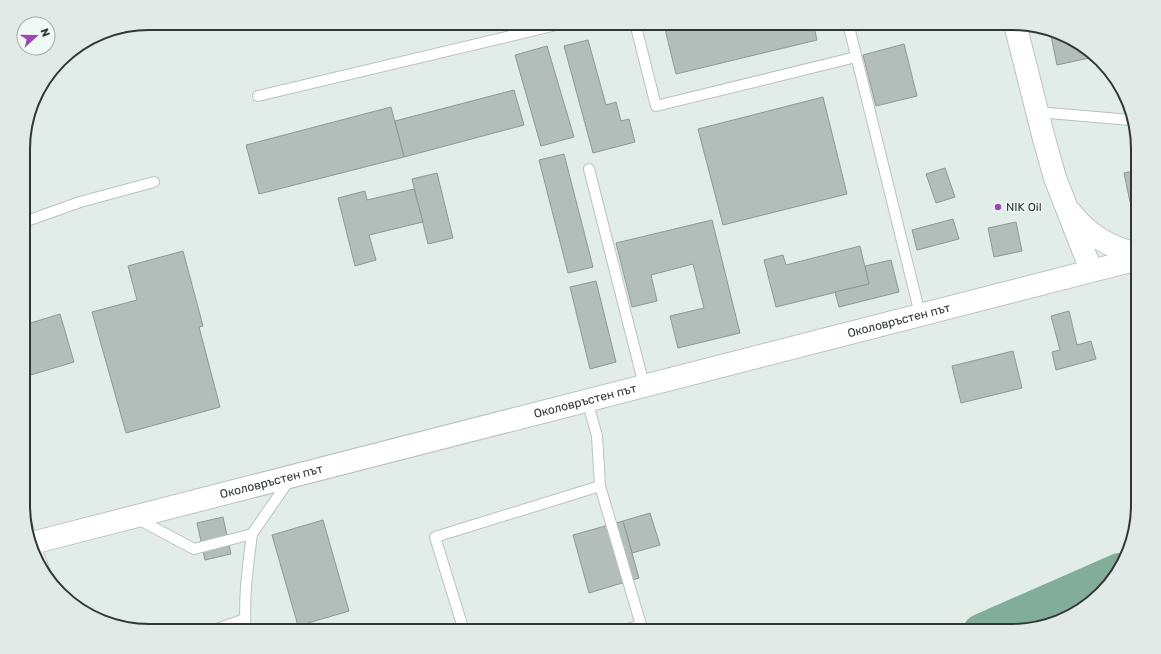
<svg xmlns="http://www.w3.org/2000/svg" width="1161" height="654" font-family="Rubik,sans-serif">
  <rect width="100%" height="100%" fill="#e2ece8"/>
  <g fill="none" stroke-linecap="round" stroke-linejoin="round">
    <path stroke="#81ad9a" stroke-width="34" d="M980,631L1119,570"/>
  </g>
  <g fill="#b3bdb9" stroke="#8f9994">
    <path d="M672,23H813L817,40L676,74L664,25Z"/>
    <path d="M1056,35L1075,40L1087,51L1089,58L1057,65L1051,36Z"/>
    <path d="M588,40L606,105L616,102L621,121L629,119L635,142L593,153L564,46Z"/>
    <path d="M904,44L917,96L876,106L863,55Z"/>
    <path d="M547,46L574,137L541,146L515,55Z"/>
    <path d="M514,90L524,125L404,157L395,121Z"/>
    <path d="M823,97L847,194L723,225L698,129Z"/>
    <path d="M391,107L404,157L259,194L246,145Z"/>
    <path d="M564,154L593,267L568,273L539,160Z"/>
    <path d="M945,168L955,197L936,203L926,174Z"/>
    <path d="M1138,170V200L1130,202L1124,173Z"/>
    <path d="M437,173L453,238L428,244L412,179Z"/>
    <path d="M414,189L423,222L369,235L376,260L355,266L338,198L365,191L367,200Z"/>
    <path d="M953,219L959,239L917,250L912,230Z"/>
    <path d="M712,220L740,333L678,348L670,316L704,308L693,264L651,275L657,301L632,307L616,243Z"/>
    <path d="M1016,222L1022,251L994,257L988,228Z"/>
    <path d="M860,246L869,284L776,307L764,260L783,255L786,265Z"/>
    <path d="M183,251L203,326L199,327L220,407L126,433L92,312L137,300L128,266Z"/>
    <path d="M891,260L899,292L839,307L835,292L869,284L865,266Z"/>
    <path d="M596,281L616,362L590,369L570,287Z"/>
    <path d="M1069,311L1077,345L1091,341L1096,359L1056,370L1052,352L1060,350L1051,316Z"/>
    <path d="M60,314L74,362L24,377V325Z"/>
    <path d="M1013,351L1022,388L961,403L952,366Z"/>
    <path d="M650,513L660,545L632,553L623,521Z"/>
    <path d="M223,517L231,554L205,560L197,523Z"/>
    <path d="M323,520L349,611L298,626L272,535Z"/>
    <path d="M623,521L639,578L589,593L573,535Z"/>
  </g>
  <g fill="none" stroke-linecap="round" stroke-linejoin="round">
    <defs>
      <g id="lane">
        <path d="M635,23L656,106L856,57"/>
        <path d="M848,23L920,314"/>
        <path d="M258,96L565,23"/>
        <path d="M1037,112L1131,120"/>
        <path d="M589,169L644,385"/>
        <path d="M24,222L80,202L154,182"/>
        <path d="M587,400L597,436L600,486L641,625L621,631"/>
        <path d="M24,518L48,579"/>
        <path d="M136,518L194,549L252,534L290,479"/>
        <path d="M211,631L245,619"/>
        <path d="M246,631C243,599 248,566 252,534"/>
        <path d="M464,631L435,537L600,486"/>
      </g>
      <g id="secondary">
        <path d="M1015,24L1043,135L1055,178L1091,270"/>
        <path d="M1072,214C1089,236 1111,248 1138,254"/>
        <path id="s1" d="M32,543L1138,259"/>
      </g>
    </defs>
    <use href="#lane" stroke="#bac3bf" stroke-width="12"/>
    <use href="#secondary" stroke="#bac3bf" stroke-width="24"/>
    <use href="#lane" stroke="#fff" stroke-width="10"/>
    <use href="#secondary" stroke="#fff" stroke-width="22"/>
  </g>
  <circle fill="#9b48b6" stroke="#f0faf5" stroke-width="1.5" cx="998" cy="207" r="4"/>
  <g text-anchor="middle" stroke-width="3" stroke-linejoin="round" paint-order="stroke">
    <g font-size="12" fill="#323634" stroke="#f0faf5" text-anchor="start">
      <text x="1006" y="211">NIK Oil</text>
    </g>
    <g font-size="12" fill="#323634" stroke="#f0faf5">
      <text dy="4" stroke="none"><textPath href="#s1" startOffset="895">Околовръстен път</textPath></text>
      <text dy="4" stroke="none"><textPath href="#s1" startOffset="571">Околовръстен път</textPath></text>
      <text dy="4" stroke="none"><textPath href="#s1" startOffset="247">Околовръстен път</textPath></text>
    </g>
  </g>
  <path d="M0 0H1161V654H0ZM149 30H1012A119 119 0 0 1 1131 149V505A119 119 0 0 1 1012 624H149A119 119 0 0 1 30 505V149A119 119 0 0 1 149 30Z" fill="#e1eae6" fill-rule="evenodd"/>
  <path fill="none" stroke="#323634" stroke-width="2" d="M149 30H1012A119 119 0 0 1 1131 149V505A119 119 0 0 1 1012 624H149A119 119 0 0 1 30 505V149A119 119 0 0 1 149 30Z"/>
  <g transform="translate(36 36) rotate(69)"><circle r="19" fill="#f0faf5" stroke="#a4aca8"/>
  <path d="M0-3L7 15L0 10L-7 15Z" fill="#9b48b6"/>
  <text y="-6" font-size="11" font-weight="bold" text-anchor="middle" fill="#323634">N</text>
  </g>
</svg>
